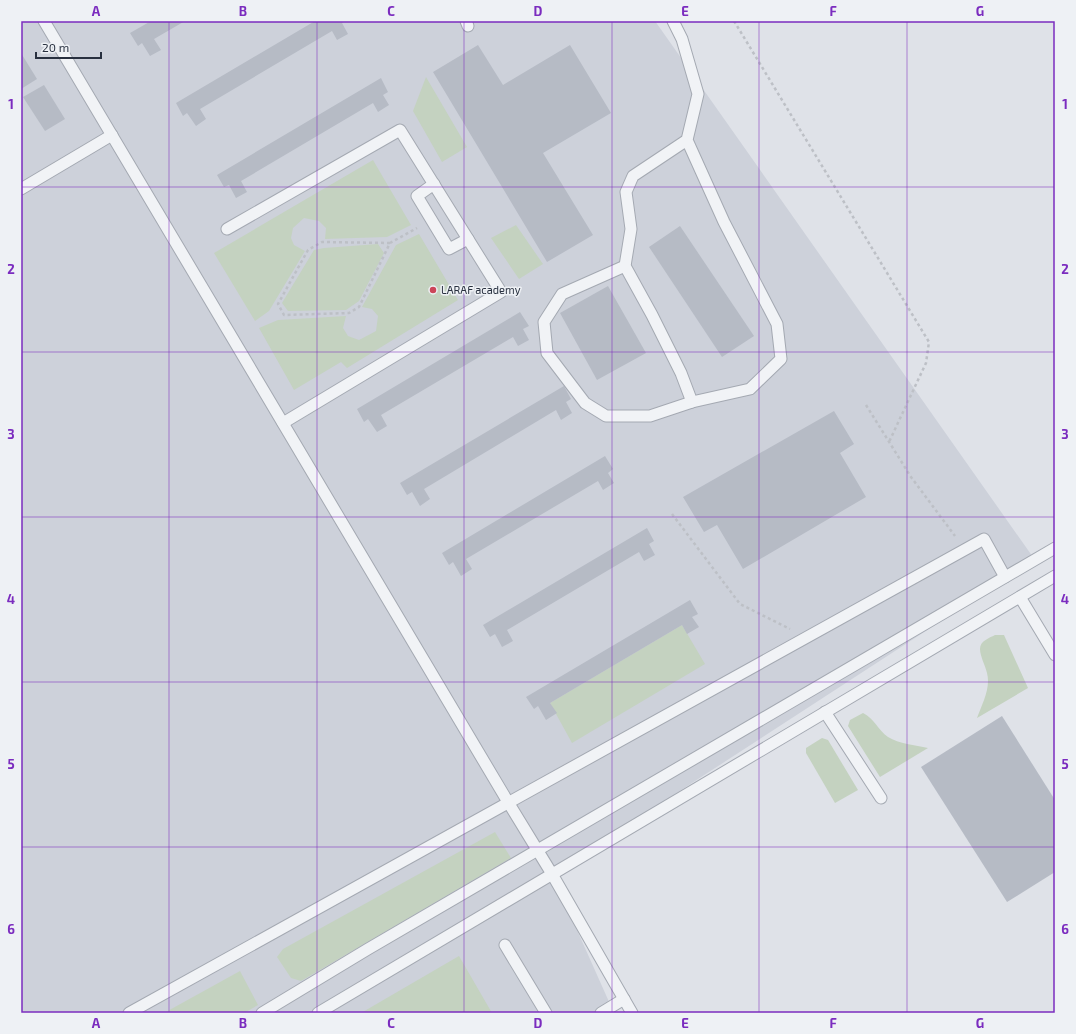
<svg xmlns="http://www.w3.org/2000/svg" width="1076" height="1034" font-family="'Exo 2',sans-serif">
  <rect width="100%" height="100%" fill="#dfe2e8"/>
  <path fill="#cdd1da" d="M21,21H655L1035,560L552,874L614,1013H21Z"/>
  <g fill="#c4d2c0">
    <path d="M426,77L467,147L442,162L413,111Z"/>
    <path d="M373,160L411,225L387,237L325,239L326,228L319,221L304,218L293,228L291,238L294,245L305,251L269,311L255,321L214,253Z"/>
    <path d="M516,225L543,264L519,279L491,238Z"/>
    <path d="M419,234L458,300L347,368L341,362L294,390L259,328L278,320L346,316L343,328L348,336L359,340L376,331L378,316L372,309L362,307L396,245Z"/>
    <path d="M378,244L384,253L359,301L346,310L288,311L282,303L314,250L324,248Z"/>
    <path d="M682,625L705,664L572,743L550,703Z"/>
    <path d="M995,635H1004L1028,688L977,718C982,704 991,688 987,673C985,665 980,656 980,649C980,641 989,638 995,635Z"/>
    <path d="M863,713C874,718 878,730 888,737C899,744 915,745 928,748L880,777L848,726L850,720Z"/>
    <path d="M822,738L828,740L858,790L835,803L806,753V748Z"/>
    <path d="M495,832L511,858L301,981L291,978L277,957L283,949Z"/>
    <path d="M459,956L492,1013H361Z"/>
    <path d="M240,971L258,1005L244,1013H164Z"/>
  </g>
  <g fill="#b6bbc5">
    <path d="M151,21H185L154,39L161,50L150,56L142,43L138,46L130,33Z"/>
    <path d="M315,21H345L342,23L348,34L337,40L332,31L200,109L206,119L196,126L187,113L183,116L176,103Z"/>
    <path d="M478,45L503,85L570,45L611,113L543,153L593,235L547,262L433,72Z"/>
    <path d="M21,53L37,79L21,89Z"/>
    <path d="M381,78L388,92L383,95L389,105L378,112L373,103L241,181L247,192L236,198L229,185L224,187L217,175Z"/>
    <path d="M44,85L65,119L45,131L23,97Z"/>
    <path d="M680,226L754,336L722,357L649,247Z"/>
    <path d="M608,286L646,353L597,380L560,313Z"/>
    <path d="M520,312L529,326L523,329L529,340L518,346L513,337L381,415L387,426L377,432L368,419L364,422L357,409Z"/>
    <path d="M564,386L571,399L566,402L572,413L561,420L556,410L424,489L430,499L420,506L412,492L407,495L400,483Z"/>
    <path d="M834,411L854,444L840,453L866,497L743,569L717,525L704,532L683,497Z"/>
    <path d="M605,456L613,469L608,473L614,483L603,490L598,481L466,559L472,569L461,576L453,562L449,565L442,553Z"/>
    <path d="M647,528L654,541L649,544L655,555L644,561L639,552L507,630L513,641L502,647L495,634L490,637L483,625Z"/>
    <path d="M690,600L698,614L692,617L699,627L687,634L682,625L550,703L557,713L546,720L538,706L534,709L526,697Z"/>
    <path d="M1002,716L1055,800V872L1007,902L921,767Z"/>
  </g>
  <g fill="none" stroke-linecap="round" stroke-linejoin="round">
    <defs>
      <g id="service">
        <path d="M44,21L508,802L552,874L632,1013"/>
        <path d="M466,21L468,26"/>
        <path d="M673,21L682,39L698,94L687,140L724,222L777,324L781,359L750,389L692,402L681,373L652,315L625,266L631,229L626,192L633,176L687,140"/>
        <path d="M434,184L417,196L449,249L468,239"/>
        <path d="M21,189L112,135"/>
        <path d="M227,229L400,130L501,292L283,423"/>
        <path d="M625,266L562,294L544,322L547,353L585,403L606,416H650L692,402"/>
        <path d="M1020,597L1055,655"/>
        <path d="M825,712L881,798"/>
        <path d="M505,945L546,1013"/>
        <path d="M129,1013L984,539L1005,577"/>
        <path d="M262,1013L368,949L1055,548"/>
        <path d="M318,1013L1055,576"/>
        <path d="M601,1013L624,999"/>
      </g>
    </defs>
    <use href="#service" stroke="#a4a9b2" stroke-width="13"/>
    <g stroke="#bdc0c6" stroke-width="2.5" stroke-dasharray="3 3" stroke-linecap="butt">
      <path d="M734,21L929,342L926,363L889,442"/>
      <path d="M390,243L322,242L308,250L278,304L284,315L349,313L359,307L390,243L417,228"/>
      <path d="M866,405L911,477L955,536"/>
      <path d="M672,514L740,604L790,629"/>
    </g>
    <use href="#service" stroke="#f1f3f6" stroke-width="11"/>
  </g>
  <path fill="none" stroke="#7b2cbf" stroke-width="1" stroke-opacity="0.55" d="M169,21V1013M317,21V1013M464,21V1013M612,21V1013M759,21V1013M907,21V1013M21,187H1055M21,352H1055M21,517H1055M21,682H1055M21,847H1055"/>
  <circle fill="#cc4559" stroke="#eef1f5" stroke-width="1.5" cx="433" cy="290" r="4"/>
  <g text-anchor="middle" stroke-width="3" stroke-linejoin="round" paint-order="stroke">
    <g font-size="11" fill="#28303f" stroke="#eef1f5" text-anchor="start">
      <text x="441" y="294">LARAF academy</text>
    </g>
  </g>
  <rect width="1076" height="1034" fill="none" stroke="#eef1f5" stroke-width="44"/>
  <path d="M36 52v6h65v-6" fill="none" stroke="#28303f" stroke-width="2"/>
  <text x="42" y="52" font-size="12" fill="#28303f" stroke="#eef1f5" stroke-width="3" paint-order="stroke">20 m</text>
  <rect x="22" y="22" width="1032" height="990" fill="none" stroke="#7b2cbf" stroke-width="1.5"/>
  <g font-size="13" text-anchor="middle" font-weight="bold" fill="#7b2cbf">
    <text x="96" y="16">A</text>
    <text x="243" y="16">B</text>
    <text x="391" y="16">C</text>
    <text x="538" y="16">D</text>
    <text x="685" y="16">E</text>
    <text x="833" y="16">F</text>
    <text x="980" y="16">G</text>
    <text x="11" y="109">1</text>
    <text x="1065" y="109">1</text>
    <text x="11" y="274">2</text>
    <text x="1065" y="274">2</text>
    <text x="11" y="439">3</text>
    <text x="1065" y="439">3</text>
    <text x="11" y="604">4</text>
    <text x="1065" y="604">4</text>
    <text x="11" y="769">5</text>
    <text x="1065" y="769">5</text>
    <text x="11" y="934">6</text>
    <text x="1065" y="934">6</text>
    <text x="96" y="1028">A</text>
    <text x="243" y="1028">B</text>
    <text x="391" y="1028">C</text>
    <text x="538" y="1028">D</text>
    <text x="685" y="1028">E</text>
    <text x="833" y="1028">F</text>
    <text x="980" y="1028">G</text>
  </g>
</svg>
